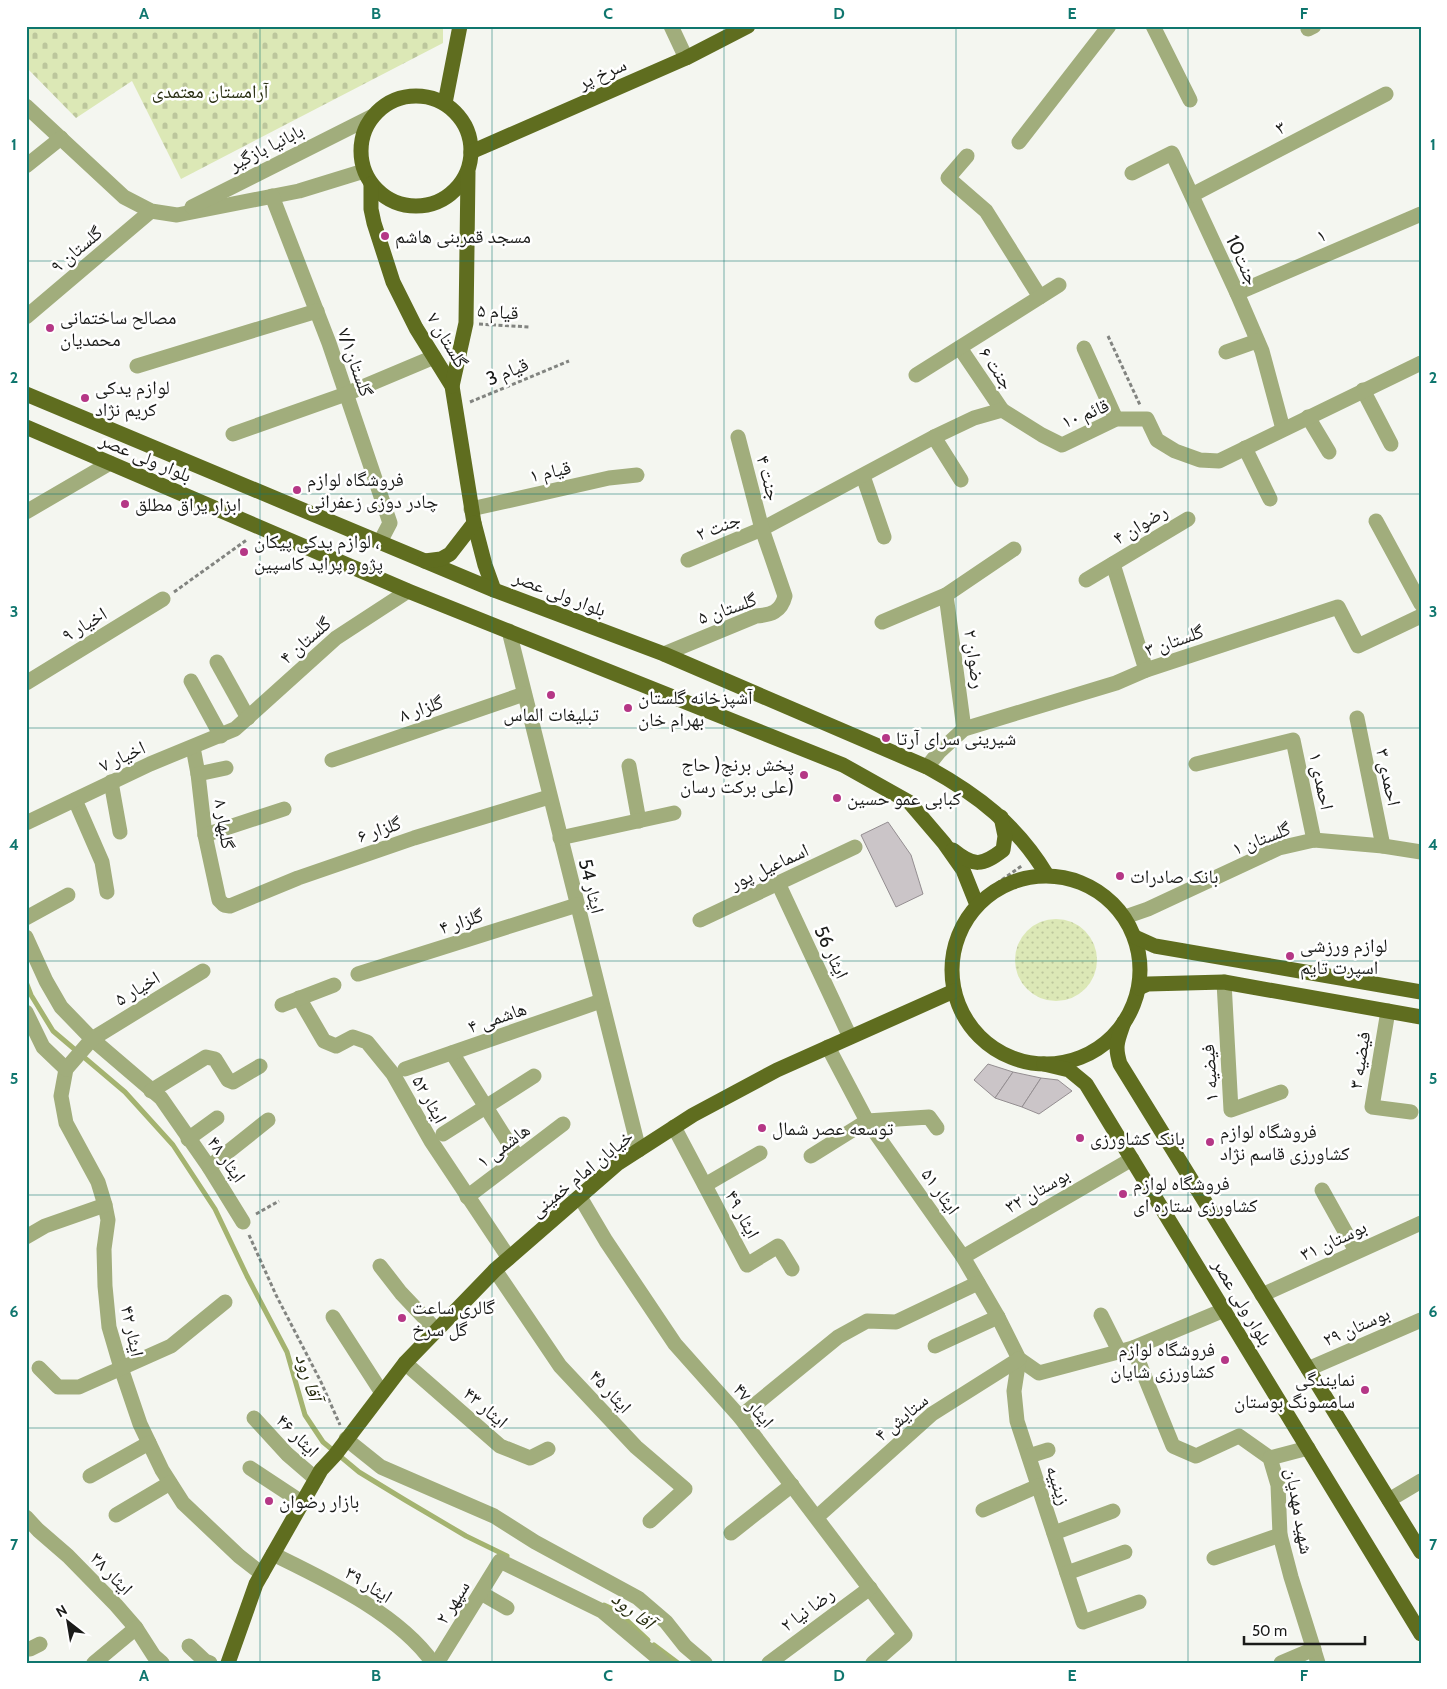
<svg xmlns="http://www.w3.org/2000/svg" width="1447" height="1689" font-family="Cabin,'Noto Naskh Arabic',sans-serif">
  <defs>
    <pattern id="grass-dots" width="8" height="8" patternUnits="userSpaceOnUse" patternTransform="scale(1.25)"><rect width="8" height="8" fill="#dce8b6"/><path d="M2 2h.1M6 6h.1" fill="none" stroke="#bcc69c" stroke-width="1.8" stroke-linecap="round"/></pattern>
    <pattern id="cemetery-stones" width="16" height="16" patternUnits="userSpaceOnUse" patternTransform="scale(1.25)"><rect width="16" height="16" fill="#dce8b6"/><path d="M2 7V4a2 2 0 0 1 4 0v3zM10 15v-3a2 2 0 0 1 4 0v3z" fill="#bcc69c"/></pattern>
  </defs>
  <rect width="100%" height="100%" fill="#f4f6f0"/>
  <circle fill="url(#grass-dots)" cx="1056" cy="960" r="41"/>
  <path fill="url(#cemetery-stones)" d="M26,26H443V43L181,179L132,81L76,118L26,67Z"/>
  <g fill="none" stroke-linecap="round" stroke-linejoin="round">
    <g stroke="#a4b370" stroke-width="5">
      <path d="M26,982L31,995L53,1031L125,1092L173,1145L215,1209L247,1276L287,1352L305,1415L323,1442L359,1472L405,1500L466,1536L507,1556"/>
      <path d="M604,1605L617,1611L648,1640"/>
      <path d="M654,1645L678,1663"/>
    </g>
  </g>
  <g fill="#cbc5c8" stroke="#948e91">
    <path d="M888,822L911,855L923,894L896,907L861,835Z"/>
    <path d="M988,1064L1013,1072L995,1098L974,1080Z"/>
    <path d="M1013,1072L1041,1078L1022,1107L995,1098Z"/>
    <path d="M1041,1078L1058,1080L1072,1091L1039,1114L1022,1107Z"/>
  </g>
  <g fill="none" stroke-linecap="round" stroke-linejoin="round">
    <g stroke="#828480" stroke-width="3" stroke-dasharray="4 2.5" stroke-linecap="butt">
      <path d="M479,324L529,327"/>
      <path d="M1108,336L1140,405"/>
      <path d="M470,402L569,361"/>
      <path d="M174,592L248,539"/>
      <path d="M986,891L1023,865"/>
      <path d="M256,1214L279,1201"/>
      <path d="M249,1235L276,1295L321,1382L340,1425"/>
    </g>
    <g stroke="#a1ad7c" stroke-width="15">
      <path d="M671,26L686,58"/>
      <path d="M1153,26L1190,100"/>
      <path d="M1308,29L1314,26"/>
      <path d="M26,106L124,197L151,211L177,215L299,191L364,171"/>
      <path d="M1019,142L1109,26"/>
      <path d="M967,156L948,178L986,211L1040,297"/>
      <path d="M26,166L61,138"/>
      <path d="M1132,173L1172,153L1237,293L1262,351L1283,429"/>
      <path d="M1192,195L1386,94"/>
      <path d="M272,196L329,343L390,523L380,542"/>
      <path d="M192,207L373,116"/>
      <path d="M1237,293L1421,214"/>
      <path d="M26,317L151,211"/>
      <path d="M960,348L1002,410"/>
      <path d="M1084,348L1116,419"/>
      <path d="M1226,352L1257,341"/>
      <path d="M137,366L317,311"/>
      <path d="M916,375L1059,285"/>
      <path d="M1363,390L1391,444"/>
      <path d="M1308,417L1329,452"/>
      <path d="M233,434L346,394L434,357"/>
      <path d="M934,437L961,480"/>
      <path d="M1245,448L1270,499"/>
      <path d="M863,476L884,537"/>
      <path d="M471,509L609,478L637,475"/>
      <path d="M26,512L110,463"/>
      <path d="M1376,521L1421,604"/>
      <path d="M688,560L762,529L934,437L974,418L1002,410L1042,435L1062,445L1116,419H1147L1157,440L1175,451L1200,460L1219,461L1421,363"/>
      <path d="M1113,564L1146,670"/>
      <path d="M1086,580L1188,519"/>
      <path d="M946,595L964,729"/>
      <path d="M882,622L946,595L1014,549"/>
      <path d="M509,631L639,1150"/>
      <path d="M664,654L756,616C771,615 781,612 785,596L762,529L738,437"/>
      <path d="M217,662L248,718"/>
      <path d="M191,681L221,736"/>
      <path d="M26,683L163,599"/>
      <path d="M1357,718L1383,846"/>
      <path d="M193,747L198,774L205,835L219,900L224,905L230,906L298,878L414,838L549,797"/>
      <path d="M332,760L524,694"/>
      <path d="M1196,764L1293,740L1314,840"/>
      <path d="M629,766L639,821"/>
      <path d="M927,767L939,752L964,729L1116,683L1146,670L1338,607L1358,646L1421,616"/>
      <path d="M198,774L226,768"/>
      <path d="M111,782L120,832"/>
      <path d="M75,800L102,862L107,892"/>
      <path d="M26,823L150,764L235,729L336,638L408,591"/>
      <path d="M205,835L284,809"/>
      <path d="M560,838L674,813"/>
      <path d="M778,883L850,1037"/>
      <path d="M1125,917L1148,909L1279,848L1314,840L1383,846L1421,852"/>
      <path d="M26,918L68,895"/>
      <path d="M700,920L855,847"/>
      <path d="M26,937L46,981L61,1007L92,1039L161,1098L209,1167L243,1222"/>
      <path d="M203,971L92,1039L66,1069L61,1096L66,1123L98,1182L105,1205L108,1220L104,1249L105,1286L109,1327L121,1368L140,1424L162,1470L183,1503L239,1556L262,1574"/>
      <path d="M358,974L577,905"/>
      <path d="M1224,982L1231,1110L1281,1092"/>
      <path d="M299,998L324,1041L336,1046L353,1037L367,1042L393,1074L431,1141L509,1258"/>
      <path d="M282,1005L334,985"/>
      <path d="M1388,1011L1372,1107L1411,1112"/>
      <path d="M26,1012L43,1047L66,1069"/>
      <path d="M828,1047L867,1121L963,1257L998,1317L1019,1359L1039,1373L1133,1348L1224,1310"/>
      <path d="M452,1053L518,1158"/>
      <path d="M405,1069L601,1001"/>
      <path d="M151,1091L206,1057L215,1059L228,1080L233,1082L260,1066"/>
      <path d="M674,1127L747,1265L778,1246L792,1269"/>
      <path d="M443,1134L534,1076"/>
      <path d="M188,1139L217,1118"/>
      <path d="M811,1156L867,1121L929,1117L937,1128"/>
      <path d="M209,1167L268,1120"/>
      <path d="M705,1185L760,1153"/>
      <path d="M1322,1190L1356,1251"/>
      <path d="M467,1197L563,1124"/>
      <path d="M580,1197L606,1241L675,1344L740,1417L905,1635L873,1663"/>
      <path d="M26,1237L45,1226L105,1205"/>
      <path d="M963,1257L1132,1159"/>
      <path d="M380,1266L401,1293L437,1331"/>
      <path d="M495,1270L560,1366L636,1447L685,1489L650,1521"/>
      <path d="M1262,1295L1421,1223"/>
      <path d="M1101,1315L1119,1351"/>
      <path d="M333,1317L382,1393"/>
      <path d="M935,1346L998,1317"/>
      <path d="M1133,1348L1173,1446L1196,1456L1239,1436L1270,1458L1278,1485L1280,1535L1291,1577L1318,1663"/>
      <path d="M1019,1359L1014,1391L1017,1421L1083,1622L1139,1602"/>
      <path d="M405,1363L500,1446L530,1458L548,1449"/>
      <path d="M39,1368L58,1387H79L171,1346L225,1302"/>
      <path d="M1308,1369L1421,1320"/>
      <path d="M740,1417L838,1337L867,1321L896,1322L978,1283"/>
      <path d="M254,1418L287,1454L316,1479"/>
      <path d="M346,1439L381,1467L494,1516L535,1542L638,1598L666,1622L685,1646L705,1663"/>
      <path d="M1029,1456L1048,1450"/>
      <path d="M1270,1458L1308,1448"/>
      <path d="M250,1468L303,1503"/>
      <path d="M90,1476L149,1443"/>
      <path d="M1389,1500L1421,1481"/>
      <path d="M983,1510L1038,1486"/>
      <path d="M116,1515L170,1483"/>
      <path d="M26,1517L38,1530L68,1556L116,1605L136,1628L154,1656L162,1663"/>
      <path d="M817,1517L932,1414L1019,1359"/>
      <path d="M731,1533L792,1485"/>
      <path d="M1054,1533L1113,1511"/>
      <path d="M273,1554C326,1580 399,1614 433,1663"/>
      <path d="M1214,1558L1280,1535"/>
      <path d="M1067,1573L1125,1552"/>
      <path d="M481,1593L507,1608"/>
      <path d="M189,1646L205,1661L210,1663"/>
      <path d="M26,1649H30L40,1644"/>
      <path d="M94,1663L136,1628"/>
      <path d="M437,1663L500,1561L602,1611L664,1663"/>
      <path d="M769,1663L870,1588"/>
      <path d="M1281,1663L1314,1649"/>
    </g>
    <g stroke="#5f6d1f" stroke-width="15">
      <circle cx="416" cy="151" r="55"/>
      <path d="M445,103L460,26"/>
      <path d="M471,152L686,58L748,26"/>
      <path d="M371,184V209L374,223L393,282L416,328L452,386L474,523L485,565L494,590"/>
      <path d="M452,386L466,323L468,172"/>
      <path d="M26,394L494,590L664,654L927,767C978,795 1017,825 1047,875"/>
      <path d="M26,427L408,591L843,765L909,802L944,843L963,870L977,905"/>
      <path d="M425,561L441,559L450,554L474,523"/>
      <path d="M953,850C974,867 982,866 1003,850L1005,836L1001,817"/>
      <circle cx="1046" cy="970" r="94"/>
      <path d="M1135,937L1155,946L1421,992"/>
      <path d="M1139,988L1148,984L1224,982L1421,1017"/>
      <path d="M1124,1022C1118,1040 1114,1045 1120,1064L1421,1552"/>
      <path d="M1044,1064L1069,1070L1086,1084L1421,1634"/>
      <path d="M228,1663L256,1584L321,1470L335,1455L405,1363L495,1270L617,1164L693,1115L777,1070L954,991"/>
    </g>
  </g>
  <path fill="none" stroke="#0f766e" stroke-width="1" stroke-opacity="0.55" d="M260,26V1663M492,26V1663M724,26V1663M956,26V1663M1188,26V1663M26,261H1421M26,494H1421M26,728H1421M26,961H1421M26,1195H1421M26,1428H1421"/>
  <g fill="#b53786" stroke="#fff" stroke-width="2">
    <circle cx="385" cy="236" r="5"/>
    <circle cx="50" cy="328" r="5"/>
    <circle cx="85" cy="398" r="5"/>
    <circle cx="297" cy="490" r="5"/>
    <circle cx="125" cy="504" r="5"/>
    <circle cx="244" cy="552" r="5"/>
    <circle cx="551" cy="695" r="5"/>
    <circle cx="628" cy="708" r="5"/>
    <circle cx="886" cy="738" r="5"/>
    <circle cx="804" cy="775" r="5"/>
    <circle cx="837" cy="798" r="5"/>
    <circle cx="1120" cy="876" r="5"/>
    <circle cx="1290" cy="956" r="5"/>
    <circle cx="762" cy="1128" r="5"/>
    <circle cx="1080" cy="1138" r="5"/>
    <circle cx="1210" cy="1142" r="5"/>
    <circle cx="1123" cy="1194" r="5"/>
    <circle cx="402" cy="1318" r="5"/>
    <circle cx="1225" cy="1360" r="5"/>
    <circle cx="1365" cy="1390" r="5"/>
    <circle cx="269" cy="1501" r="5"/>
  </g>
  <g text-anchor="middle" stroke-width="5" stroke-linejoin="round" paint-order="stroke">
    <g font-size="19" fill="#1a1b19" stroke="#fff">
      <text transform="translate(602 73) rotate(-24)" y="7">سرخ پر</text>
      <text transform="translate(1280 127) rotate(-27)" y="7">۳</text>
      <text transform="translate(266 147) rotate(-27)" y="7">بابانیا بازگیر</text>
      <text transform="translate(1321 235) rotate(-23)" y="7">۱</text>
      <text transform="translate(76 249) rotate(-40)" y="7">گلستان ۹</text>
      <text transform="translate(1243 260) rotate(65)" y="7">جنت10</text>
      <text transform="translate(498 311) rotate(4)" y="7">قیام ۵</text>
      <text transform="translate(448 340) rotate(59)" y="7">گلستان ۷</text>
      <text transform="translate(356 362) rotate(71)" y="7">گلستان۷/۱</text>
      <text transform="translate(997 368) rotate(56)" y="7">جنت ۶</text>
      <text transform="translate(507 371) rotate(-22)" y="7">قیام 3</text>
      <text transform="translate(1085 413) rotate(-22)" y="7">قائم ۱۰</text>
      <text transform="translate(146 457) rotate(23)" y="7">بلوار ولی عصر</text>
      <text transform="translate(550 471) rotate(-13)" y="7">قیام ۱</text>
      <text transform="translate(769 478) rotate(75)" y="7">جنت ۴</text>
      <text transform="translate(1140 524) rotate(-31)" y="7">رضوان ۴</text>
      <text transform="translate(718 526) rotate(-22)" y="7">جنت ۲</text>
      <text transform="translate(560 593) rotate(21)" y="7">بلوار ولی عصر</text>
      <text transform="translate(727 608) rotate(-19)" y="7">گلستان ۵</text>
      <text transform="translate(84 624) rotate(-31)" y="7">اخیار ۹</text>
      <text transform="translate(305 640) rotate(-41)" y="7">گلستان ۴</text>
      <text transform="translate(1174 640) rotate(-19)" y="7">گلستان ۳</text>
      <text transform="translate(975 659) rotate(82)" y="7">رضوان ۲</text>
      <text transform="translate(421 708) rotate(-19)" y="7">گلزار ۸</text>
      <text transform="translate(122 756) rotate(-25)" y="7">اخیار ۷</text>
      <text transform="translate(1389 777) rotate(78)" y="7">احمدی ۳</text>
      <text transform="translate(1322 781) rotate(78)" y="7">احمدی ۱</text>
      <text transform="translate(225 824) rotate(81)" y="7">گلبهار ۸</text>
      <text transform="translate(379 829) rotate(-19)" y="7">گلزار ۶</text>
      <text transform="translate(1261 838) rotate(-21)" y="7">گلستان ۱</text>
      <text transform="translate(769 866) rotate(-25)" y="7">اسماعیل پور</text>
      <text transform="translate(592 886) rotate(76)" y="7">ایثار 54</text>
      <text transform="translate(461 921) rotate(-18)" y="7">گلزار ۴</text>
      <text transform="translate(832 952) rotate(65)" y="7">ایثار 56</text>
      <text transform="translate(137 988) rotate(-31)" y="7">اخیار ۵</text>
      <text transform="translate(497 1017) rotate(-19)" y="7">هاشمی ۴</text>
      <text transform="translate(1359 1060) rotate(-81)" y="7">فیضیه ۳</text>
      <text transform="translate(1209 1073) rotate(-94)" y="7">فیضیه ۱</text>
      <text transform="translate(430 1099) rotate(61)" y="7">ایثار ۵۲</text>
      <text transform="translate(503 1145) rotate(-37)" y="7">هاشمی ۱</text>
      <text transform="translate(227 1159) rotate(55)" y="7">ایثار ۴۸</text>
      <text transform="translate(581 1173) rotate(-39)" y="7">خیابان امام خمینی</text>
      <text transform="translate(1037 1190) rotate(-30)" y="7">بوستان ۳۲</text>
      <text transform="translate(941 1191) rotate(55)" y="7">ایثار ۵۱</text>
      <text transform="translate(743 1214) rotate(62)" y="7">ایثار ۴۹</text>
      <text transform="translate(1333 1240) rotate(-25)" y="7">بوستان ۳۱</text>
      <text transform="translate(1243 1302) rotate(59)" y="7">بلوار ولی عصر</text>
      <text transform="translate(1356 1326) rotate(-24)" y="7">بوستان ۲۹</text>
      <text transform="translate(133 1331) rotate(78)" y="7">ایثار ۴۲</text>
      <text transform="translate(611 1391) rotate(47)" y="7">ایثار ۴۵</text>
      <text transform="translate(754 1405) rotate(50)" y="7">ایثار ۴۷</text>
      <text transform="translate(486 1407) rotate(41)" y="7">ایثار ۴۳</text>
      <text transform="translate(901 1417) rotate(-40)" y="7">ستایش ۴</text>
      <text transform="translate(298 1435) rotate(45)" y="7">ایثار ۴۶</text>
      <text transform="translate(1059 1485) rotate(72)" y="7">زینبیه</text>
      <text transform="translate(1300 1511) rotate(80)" y="7">شهید مهدیان</text>
      <text transform="translate(112 1573) rotate(46)" y="7">ایثار ۳۸</text>
      <text transform="translate(369 1584) rotate(32)" y="7">ایثار ۳۹</text>
      <text transform="translate(452 1602) rotate(-58)" y="7">سپهر ۲</text>
      <text transform="translate(807 1609) rotate(-36)" y="7">رضا نیا ۲</text>
    </g>
    <g font-size="19" fill="#282e10" stroke="#fff">
      <text x="210" y="98">آرامستان معتمدی</text>
    </g>
    <g font-size="19" fill="#1a1b19" stroke="#fff" text-anchor="start">
      <text x="395" y="243">مسجد قمربنی هاشم</text>
      <text x="60" y="324">مصالح ساختمانی<tspan x="60" dy="22">محمدیان</tspan></text>
      <text x="95" y="394">لوازم یدکی<tspan x="95" dy="22">کریم نژاد</tspan></text>
      <text x="307" y="486">فروشگاه لوازم<tspan x="307" dy="22">چادر دوزی زعفرانی</tspan></text>
      <text x="135" y="511">ابزار یراق مطلق</text>
      <text x="254" y="548">لوازم یدکی پیکان ،<tspan x="254" dy="22">پژو و پراید کاسپین</tspan></text>
      <text x="638" y="704">آشپزخانه گلستان<tspan x="638" dy="22">بهرام خان</tspan></text>
      <text x="551" y="721" text-anchor="middle">تبلیغات الماس</text>
      <text x="896" y="745">شیرینی سرای آرتا</text>
      <text x="794" y="771" text-anchor="end">پخش برنج( حاج<tspan x="794" dy="22">علی برکت رسان)</tspan></text>
      <text x="847" y="805">کبابی عمو حسین</text>
      <text x="1130" y="883">بانک صادرات</text>
      <text x="1300" y="952">لوازم ورزشی<tspan x="1300" dy="22">اسپرت تایم</tspan></text>
      <text x="772" y="1135">توسعه عصر شمال</text>
      <text x="1220" y="1138">فروشگاه لوازم<tspan x="1220" dy="22">کشاورزی قاسم نژاد</tspan></text>
      <text x="1090" y="1145">بانک کشاورزی</text>
      <text x="1133" y="1190">فروشگاه لوازم<tspan x="1133" dy="22">کشاورزی ستاره ای</tspan></text>
      <text x="412" y="1314">گالری ساعت<tspan x="412" dy="22">گل سرخ</tspan></text>
      <text x="1215" y="1356" text-anchor="end">فروشگاه لوازم<tspan x="1215" dy="22">کشاورزی شایان</tspan></text>
      <text x="1355" y="1386" text-anchor="end">نمایندگی<tspan x="1355" dy="22">سامسونگ بوستان</tspan></text>
      <text x="279" y="1508">بازار رضوان</text>
    </g>
    <g font-size="20" font-style="italic" fill="#272d0f" stroke="#fff">
      <text transform="translate(309 1377) rotate(73)" y="7">آقا رود</text>
      <text transform="translate(633 1610) rotate(38)" y="7">آقا رود</text>
    </g>
  </g>
  <rect width="1447" height="1689" fill="none" stroke="#ffffff" stroke-width="55"/>
  <g transform="translate(68 1622) rotate(329)" stroke="#ffffff" stroke-width="4" paint-order="stroke">
  <path d="M0-4L9 19L0 12L-9 19Z" fill="#1a1b19"/>
  <text y="-8" font-size="14" font-weight="bold" text-anchor="middle" fill="#1a1b19">N</text>
  </g>
  <path d="M1244 1636v8h121v-8" fill="none" stroke="#1a1b19" stroke-width="2.5"/>
  <text x="1252" y="1636" font-size="15" fill="#1a1b19" stroke="#ffffff" stroke-width="4" paint-order="stroke">50 m</text>
  <rect x="28" y="28" width="1392" height="1634" fill="none" stroke="#0f766e" stroke-width="2"/>
  <g font-size="16" text-anchor="middle" font-weight="bold" fill="#0f766e">
    <text x="144" y="19">A</text>
    <text x="376" y="19">B</text>
    <text x="608" y="19">C</text>
    <text x="839" y="19">D</text>
    <text x="1072" y="19">E</text>
    <text x="1304" y="19">F</text>
    <text x="14" y="150">1</text>
    <text x="1433" y="150">1</text>
    <text x="14" y="383">2</text>
    <text x="1433" y="383">2</text>
    <text x="14" y="617">3</text>
    <text x="1433" y="617">3</text>
    <text x="14" y="850">4</text>
    <text x="1433" y="850">4</text>
    <text x="14" y="1084">5</text>
    <text x="1433" y="1084">5</text>
    <text x="14" y="1317">6</text>
    <text x="1433" y="1317">6</text>
    <text x="14" y="1550">7</text>
    <text x="1433" y="1550">7</text>
    <text x="144" y="1681">A</text>
    <text x="376" y="1681">B</text>
    <text x="608" y="1681">C</text>
    <text x="839" y="1681">D</text>
    <text x="1072" y="1681">E</text>
    <text x="1304" y="1681">F</text>
  </g>
</svg>
